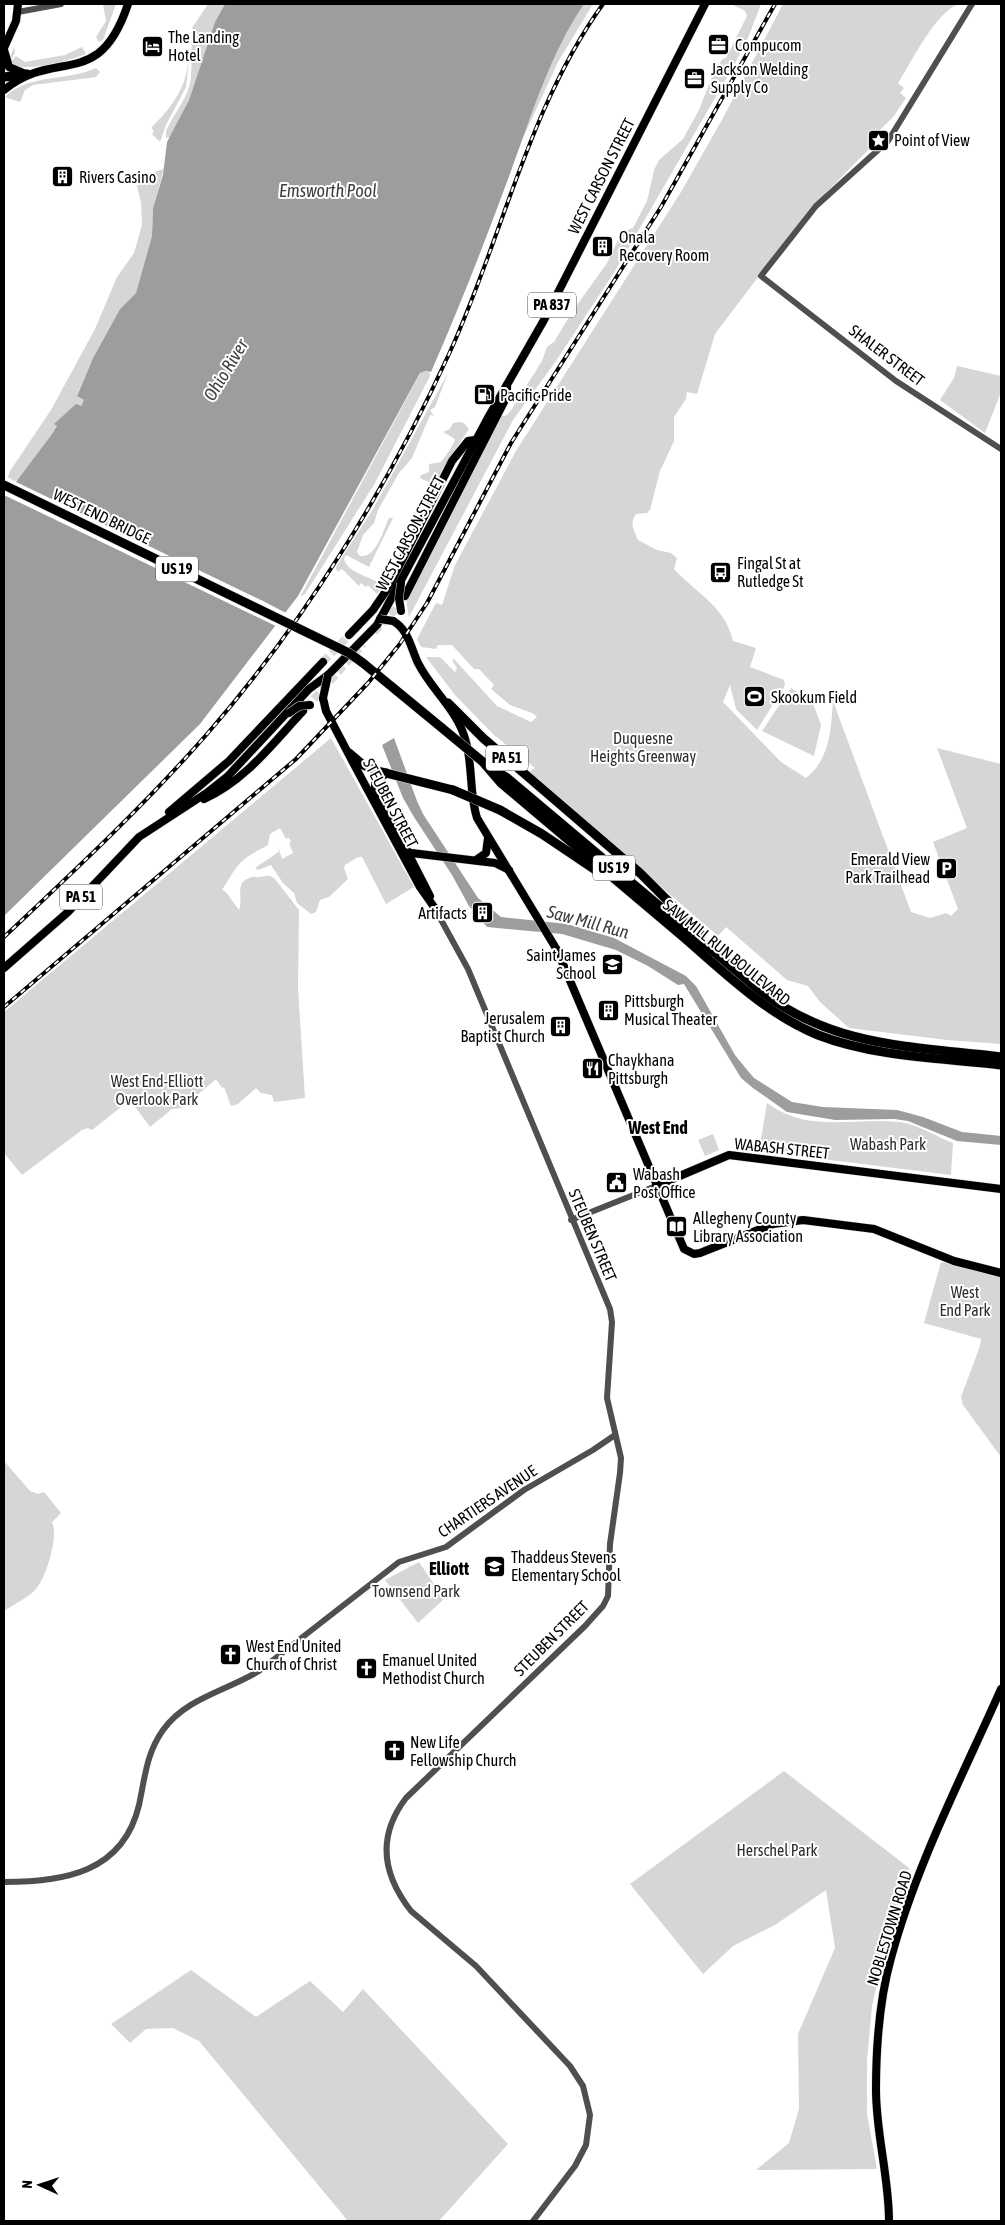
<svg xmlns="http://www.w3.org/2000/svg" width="1005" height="2225" font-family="'Asap Condensed',sans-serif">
  <rect width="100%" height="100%" fill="#fff"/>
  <g fill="#d6d6d6">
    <path d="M103,4H116L103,40L99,42L96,37L106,21Z"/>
    <path d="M208,4H225L215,22L189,100L170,137L166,138V131C173,115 185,102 190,84C193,69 190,39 194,30L192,28Z"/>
    <path d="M584,4H593L558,62L522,140C538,93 556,45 584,4Z"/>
    <path d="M731,4H761L748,38L733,67L615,271L556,361L513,420L409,617L406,599L501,416H505L510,412L542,361L547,347L554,342L572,312L607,263L622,232L633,228L647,201L654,170L659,160L683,139L699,110L709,84L722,59L726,58L747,16L745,11Z"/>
    <path d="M783,4H959C936,11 911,63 898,83L904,88L900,93L906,98L894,116L879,131L872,146L809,210L715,334L697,394L687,392L686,399L674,417V441L660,471L650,510L647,513L636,514C629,523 634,530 638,540L657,550L671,553L677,558L674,569C698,595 725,606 733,641L756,648L750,667L784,680L785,685L757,730L736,709L730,685L723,702L781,762L806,778C830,759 831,730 833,701L911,912L930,918L946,913L951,916L958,909L933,842L967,828L937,748L1001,764V1044L947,1040L849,1028L820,1002L808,986L787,980L726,927L718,936L529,772L535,768L494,735L455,695L426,657H440L455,672L457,668L452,660L454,659L497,706L531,722L537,717L532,713L510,705L491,689L494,685L479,669H474L452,645H438L436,649L421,647L417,639L436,603L442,605L455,565L516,451L681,192L723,118Z"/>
    <path d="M14,47L15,53L11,59L13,60L16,56L25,62L65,55L82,47L86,54C71,60 25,73 13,64L10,57Z"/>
    <path d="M190,52L186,87L166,125L160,142L152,134L154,131L151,128C166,113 180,97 186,75C188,68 188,60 190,52Z"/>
    <path d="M96,68L100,72L96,77L33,85L25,90L20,102L5,97C30,73 66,82 96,68Z"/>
    <path d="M164,169L153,208L152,236L136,293L120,309L93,358L77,395L84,400L80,407L55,424L57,426L52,434L18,480L14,481L8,477L10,471L51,410L95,329L117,277L134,253L142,225L141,203L137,186L147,180V178L152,175L151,173Z"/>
    <path d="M957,366L1001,376V392L985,433L940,400L954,378Z"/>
    <path d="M425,371L430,373V376L375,483L305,594L300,597L421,372Z"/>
    <path d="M448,373L435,407L430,410L434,416L430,415L412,458L399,473L378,510L374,523L363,535L357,552L360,556C377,558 383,530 389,518H393L369,567L346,555L344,559C348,574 372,576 383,586L377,594L368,585L366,587L361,583L359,586L342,569L337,572L336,567L373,509Z"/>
    <path d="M459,422L464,423L469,429L443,468L435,485L420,478L421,475L429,472V464L441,462C445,457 454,445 455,439L443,432L450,429L453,423Z"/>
    <path d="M791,688L812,701L821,725L814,756L762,731Z"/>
    <path d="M331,738L414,887L386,904L362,857H358L345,865L344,868L348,879L329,897L320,900L316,912L311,914L297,903L294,893L283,883L271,865L258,870L255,868L280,851L278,847L282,859L293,853L289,843L291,842L289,838L286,839L280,828L270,834L268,845C238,861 240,862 222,890L226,892L239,910C244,897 233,882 252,877C256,876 257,878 260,877C267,876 269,874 275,879L299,910L298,988L305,1098L274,1102L272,1095L261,1093L256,1088L238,1104L231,1106L224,1087L222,1088L216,1079L182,1108L172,1109L150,1127L130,1100L92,1130L88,1128L82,1130L22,1175L4,1153V1012Z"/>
    <path d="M767,1103C810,1134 851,1117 900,1122C917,1124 937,1137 953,1143L951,1175L759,1151Z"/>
    <path d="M713,1134L719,1150L705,1156L698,1140Z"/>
    <path d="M941,1262L1001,1275V1457L963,1405L961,1397L980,1346L981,1339L924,1323Z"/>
    <path d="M4,1461L30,1491L38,1494L44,1492L61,1513L52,1522C59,1536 46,1578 36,1589C28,1598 14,1604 4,1611Z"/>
    <path d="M419,1562L444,1599L418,1623L385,1580Z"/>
    <path d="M784,1771L909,1868L886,1945L872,2006L867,2060V2114L877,2169L756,2170L789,2143L799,2109L798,2034L835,1948L826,1890L775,1925L733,1946L703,1974L630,1884Z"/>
    <path d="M191,1970L256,2017L310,1981L343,2012L363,1989L508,2144L439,2221H348L199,2041L173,2028L146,2029L130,2043L111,2024Z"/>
  </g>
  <g fill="#9d9d9d">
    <path d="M225,4H584C550,54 532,114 511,171C486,239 460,306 431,372L425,371L420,373L298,596L200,724L4,916V498L52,434L57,426L54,424L76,404L81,406L84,400L77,396L93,358L120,309L136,293L152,236L153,208L163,175L167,142L189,100L215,22Z"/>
    <path d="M394,738L417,801L423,814L478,898L501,917L567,924L614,938L686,976L696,986L735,1055L748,1071L754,1078L792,1102L823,1107L897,1110L923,1117L962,1132L1001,1136V1145L957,1141L908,1121L894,1119L835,1120L787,1112L753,1088L741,1078L684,984L678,985L648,966L616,950L562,934L487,927L469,906L452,875L414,817L403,798L382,745Z"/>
  </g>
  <path fill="#fff" d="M14,481L263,601L288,614L278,627L4,495Z"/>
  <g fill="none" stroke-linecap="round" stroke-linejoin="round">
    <g stroke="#d9d9d9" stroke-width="8" stroke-dasharray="8 4" stroke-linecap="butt">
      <path d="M374,632L402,602"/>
      <path d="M323,662L349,635"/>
      <path d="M306,708L363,644"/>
    </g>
    <defs>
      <g id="major">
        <path d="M4,48L16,21L18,4"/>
        <path d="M4,50L9,67L23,73"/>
        <path d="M4,90C56,47 99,92 128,4"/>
        <path d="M405,596L507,396V385"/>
        <path d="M393,621C408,629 411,648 418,663C432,691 458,710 466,742C473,767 469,793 477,818L557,950L684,1249L694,1254L700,1253L773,1224L803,1220L874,1229L954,1261L1001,1273"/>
        <path d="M349,635L373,610L388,588L452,461L468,441L475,440"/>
        <path d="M323,698L326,711L357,770L420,887L434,907"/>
        <path d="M204,799C245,781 273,743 303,711"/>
        <path d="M169,812L229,761L323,662"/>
        <path d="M403,852L495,863L509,870"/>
        <path d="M408,853L430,896"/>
        <path d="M476,860L486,853L488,838"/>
        <path d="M4,968L68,912L139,837L208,792L227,777L309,689L328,675L377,625L489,416L544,320L705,4"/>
        <path d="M656,1186L729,1155L1001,1189"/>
        <path d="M889,2221C889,2177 876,2134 876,2090C876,2046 879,2001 891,1958C916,1865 962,1777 1001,1689"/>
      </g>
      <g id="highway">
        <path d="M4,77L27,74"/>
        <path d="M363,663L442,728"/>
        <path d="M448,703L483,738L640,873L702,935"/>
        <path d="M349,753L363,765L374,770L453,790"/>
        <path d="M483,762L501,783C561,834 621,884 681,935C723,971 766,1014 818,1035C875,1057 941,1058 1001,1065"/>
        <path d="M491,768L506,777L758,989C832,1048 912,1046 1001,1057"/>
        <path d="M386,773L376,781L375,791L408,853"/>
        <path d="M500,810L542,834L600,873"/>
      </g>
    </defs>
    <use href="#major" stroke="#dbdbdb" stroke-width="9"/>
    <use href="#highway" stroke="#dbdbdb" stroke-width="10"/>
    <g stroke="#4f4f4f" stroke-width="6">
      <path d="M972,4L888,141L816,206L761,276L896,381L1001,449"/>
      <path d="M18,12L61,4"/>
      <path d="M434,907L468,969L610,1309L612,1322L607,1398L621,1458L620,1473L610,1544L608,1596L603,1606L585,1626L406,1798C377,1836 382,1874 411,1911L476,1966L570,2066L583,2086L590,2115L586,2145L575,2166L533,2221"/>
      <path d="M571,1220L656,1186"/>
      <path d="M4,1882C63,1882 123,1873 139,1805C145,1778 146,1754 163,1730C186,1698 226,1691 259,1671L399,1562L446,1547L524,1490L593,1450L615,1435"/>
    </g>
    <use href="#major" stroke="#000" stroke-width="8"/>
    <use href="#highway" stroke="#000" stroke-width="9"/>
    <defs>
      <g id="rail">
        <path d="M4,937C74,871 144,806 207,734C304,623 388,487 449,354C502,239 528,108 603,4"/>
        <path d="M4,1007L296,759L368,683L399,645L427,603L511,443L661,207L775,4"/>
      </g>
    </defs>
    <use href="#rail" stroke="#000" stroke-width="4"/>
    <use href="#rail" stroke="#fff" stroke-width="2" stroke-dasharray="5.5" stroke-linecap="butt"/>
    <defs>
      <g id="major-bridge">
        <path d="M401,583L399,598L401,611"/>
        <path d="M380,619L393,621"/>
        <path d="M323,698L328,675"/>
        <path d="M289,713L299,706L310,705"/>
      </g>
      <g id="highway-bridge">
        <path d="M4,485L349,653L363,663"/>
        <path d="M442,728L483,762"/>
        <path d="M453,790L500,810"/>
      </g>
    </defs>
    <use href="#major-bridge" stroke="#dbdbdb" stroke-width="9" stroke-linecap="butt"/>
    <use href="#highway-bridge" stroke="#dbdbdb" stroke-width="10" stroke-linecap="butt"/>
    <use href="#major-bridge" stroke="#000" stroke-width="8"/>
    <use href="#highway-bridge" stroke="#000" stroke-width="9"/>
  </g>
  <defs>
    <symbol id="office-square" viewBox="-11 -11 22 22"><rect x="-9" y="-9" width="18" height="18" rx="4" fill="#000" stroke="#fff"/><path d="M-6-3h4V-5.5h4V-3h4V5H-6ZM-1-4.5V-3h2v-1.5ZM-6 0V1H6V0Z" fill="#fff"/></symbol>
    <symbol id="hotel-square" viewBox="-11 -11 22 22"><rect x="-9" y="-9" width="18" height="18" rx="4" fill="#000" stroke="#fff"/><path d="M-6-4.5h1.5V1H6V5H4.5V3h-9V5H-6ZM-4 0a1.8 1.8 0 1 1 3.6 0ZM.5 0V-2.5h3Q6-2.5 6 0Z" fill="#fff"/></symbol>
    <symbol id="sight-square" viewBox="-11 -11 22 22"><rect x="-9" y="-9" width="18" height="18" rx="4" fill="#000" stroke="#fff"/><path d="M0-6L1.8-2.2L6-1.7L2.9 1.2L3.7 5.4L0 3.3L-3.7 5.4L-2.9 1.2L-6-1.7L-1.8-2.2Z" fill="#fff"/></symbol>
    <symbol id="building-square" viewBox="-11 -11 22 22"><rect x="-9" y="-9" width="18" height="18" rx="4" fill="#000" stroke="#fff"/><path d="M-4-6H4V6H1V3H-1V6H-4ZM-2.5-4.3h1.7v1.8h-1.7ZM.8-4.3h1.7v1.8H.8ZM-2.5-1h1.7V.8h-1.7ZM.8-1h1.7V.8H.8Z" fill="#fff"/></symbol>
    <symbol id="fuel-square" viewBox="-11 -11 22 22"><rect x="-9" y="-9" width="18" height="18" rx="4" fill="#000" stroke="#fff"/><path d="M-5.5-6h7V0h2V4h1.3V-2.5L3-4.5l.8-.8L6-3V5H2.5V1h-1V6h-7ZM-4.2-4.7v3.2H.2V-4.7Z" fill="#fff"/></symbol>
    <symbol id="bus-square" viewBox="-11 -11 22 22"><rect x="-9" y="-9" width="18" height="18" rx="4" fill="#000" stroke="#fff"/><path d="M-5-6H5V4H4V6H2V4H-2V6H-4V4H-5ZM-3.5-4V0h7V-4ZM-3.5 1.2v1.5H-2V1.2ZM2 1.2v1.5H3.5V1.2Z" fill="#fff"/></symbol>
    <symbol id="stadium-square" viewBox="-11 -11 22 22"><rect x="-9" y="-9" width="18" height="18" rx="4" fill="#000" stroke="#fff"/><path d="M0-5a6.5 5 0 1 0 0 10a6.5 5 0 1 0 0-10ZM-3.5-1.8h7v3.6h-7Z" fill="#fff"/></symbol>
    <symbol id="parking-square" viewBox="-11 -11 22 22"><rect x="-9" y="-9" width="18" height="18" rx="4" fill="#000" stroke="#fff"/><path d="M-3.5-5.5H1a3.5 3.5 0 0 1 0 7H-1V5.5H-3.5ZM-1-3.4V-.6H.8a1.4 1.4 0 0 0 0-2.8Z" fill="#fff"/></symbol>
    <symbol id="school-square" viewBox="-11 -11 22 22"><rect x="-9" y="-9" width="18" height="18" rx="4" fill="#000" stroke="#fff"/><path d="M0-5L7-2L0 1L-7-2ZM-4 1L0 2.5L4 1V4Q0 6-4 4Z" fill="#fff"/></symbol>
    <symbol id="restaurant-square" viewBox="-11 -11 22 22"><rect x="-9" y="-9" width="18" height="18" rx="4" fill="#000" stroke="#fff"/><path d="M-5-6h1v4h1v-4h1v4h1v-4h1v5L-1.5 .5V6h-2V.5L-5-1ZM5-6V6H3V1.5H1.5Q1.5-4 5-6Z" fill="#fff"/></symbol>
    <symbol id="civic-square" viewBox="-11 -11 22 22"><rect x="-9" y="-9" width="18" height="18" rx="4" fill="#000" stroke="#fff"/><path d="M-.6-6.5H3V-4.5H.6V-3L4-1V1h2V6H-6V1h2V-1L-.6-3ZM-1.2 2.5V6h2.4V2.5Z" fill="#fff"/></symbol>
    <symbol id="library-square" viewBox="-11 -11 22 22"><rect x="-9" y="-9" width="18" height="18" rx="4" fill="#000" stroke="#fff"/><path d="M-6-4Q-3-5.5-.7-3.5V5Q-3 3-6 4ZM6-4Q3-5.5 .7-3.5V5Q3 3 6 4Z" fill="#fff"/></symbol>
    <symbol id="church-square" viewBox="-11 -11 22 22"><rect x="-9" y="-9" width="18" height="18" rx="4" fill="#000" stroke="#fff"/><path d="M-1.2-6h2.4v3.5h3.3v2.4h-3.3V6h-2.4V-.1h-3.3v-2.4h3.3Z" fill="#fff"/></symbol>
  </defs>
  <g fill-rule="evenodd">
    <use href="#office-square" x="706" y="32" width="25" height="25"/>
    <use href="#hotel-square" x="140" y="34" width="25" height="25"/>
    <use href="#office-square" x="682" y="66" width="25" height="25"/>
    <use href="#sight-square" x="866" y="128" width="25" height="25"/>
    <use href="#building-square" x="50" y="164" width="25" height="25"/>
    <use href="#building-square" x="590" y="234" width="25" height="25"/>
    <use href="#fuel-square" x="472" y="382" width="25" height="25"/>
    <use href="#bus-square" x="708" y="560" width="25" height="25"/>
    <use href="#stadium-square" x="742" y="684" width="25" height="25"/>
    <use href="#parking-square" x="934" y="856" width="25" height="25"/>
    <use href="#building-square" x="470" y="900" width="25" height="25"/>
    <use href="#school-square" x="600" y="952" width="25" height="25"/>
    <use href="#building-square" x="596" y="998" width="25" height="25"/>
    <use href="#building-square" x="548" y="1014" width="25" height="25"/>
    <use href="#restaurant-square" x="580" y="1056" width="25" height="25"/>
    <use href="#civic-square" x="604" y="1170" width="25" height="25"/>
    <use href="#library-square" x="664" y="1214" width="25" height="25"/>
    <use href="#school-square" x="482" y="1554" width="25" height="25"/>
    <use href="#church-square" x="218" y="1642" width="25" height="25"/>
    <use href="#church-square" x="354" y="1656" width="25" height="25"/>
    <use href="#church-square" x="382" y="1738" width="25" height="25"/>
  </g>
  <g text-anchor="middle" stroke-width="4" stroke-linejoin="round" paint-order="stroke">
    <g fill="#fff" stroke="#4c4c4c" stroke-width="1">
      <rect x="528" y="292.5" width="48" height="25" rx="4"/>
      <rect x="156" y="556.5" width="42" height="25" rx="4"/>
      <rect x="486" y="745.5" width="42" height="25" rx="4"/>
      <rect x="593" y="855.5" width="42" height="25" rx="4"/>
      <rect x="60" y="884.5" width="42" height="25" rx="4"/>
    </g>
    <g font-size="15" font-weight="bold" fill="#000">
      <text x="552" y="310">PA 837</text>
      <text x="177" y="574">US 19</text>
      <text x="507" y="763">PA 51</text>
      <text x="614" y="873">US 19</text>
      <text x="81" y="902">PA 51</text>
    </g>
    <g font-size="16" fill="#000" stroke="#fff" text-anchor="start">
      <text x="168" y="43">The Landing<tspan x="168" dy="18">Hotel</tspan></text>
      <text x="735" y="51">Compucom</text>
      <text x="711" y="75">Jackson Welding<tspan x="711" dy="18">Supply Co</tspan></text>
      <text x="894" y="146">Point of View</text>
      <text x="79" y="183">Rivers Casino</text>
      <text x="619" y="243">Onala<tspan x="619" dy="18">Recovery Room</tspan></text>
      <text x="500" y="401">Pacific Pride</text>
      <text x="737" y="569">Fingal St at<tspan x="737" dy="18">Rutledge St</tspan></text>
      <text x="771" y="703">Skookum Field</text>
      <text x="930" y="865" text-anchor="end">Emerald View<tspan x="930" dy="18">Park Trailhead</tspan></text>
      <text x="467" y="919" text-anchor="end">Artifacts</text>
      <text x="596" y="961" text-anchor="end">Saint James<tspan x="596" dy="18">School</tspan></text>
      <text x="624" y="1007">Pittsburgh<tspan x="624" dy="18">Musical Theater</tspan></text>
      <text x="545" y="1024" text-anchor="end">Jerusalem<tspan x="545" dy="18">Baptist Church</tspan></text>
      <text x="608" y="1066">Chaykhana<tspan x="608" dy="18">Pittsburgh</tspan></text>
      <text x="633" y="1180">Wabash<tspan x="633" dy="18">Post Office</tspan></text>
      <text x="693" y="1224">Allegheny County<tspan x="693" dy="18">Library Association</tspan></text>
      <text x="511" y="1563">Thaddeus Stevens<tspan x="511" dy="18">Elementary School</tspan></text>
      <text x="246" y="1652">West End United<tspan x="246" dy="18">Church of Christ</tspan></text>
      <text x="382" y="1666">Emanuel United<tspan x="382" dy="18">Methodist Church</tspan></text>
      <text x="410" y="1748">New Life<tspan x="410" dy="18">Fellowship Church</tspan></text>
    </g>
    <g font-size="16" fill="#000" stroke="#fff">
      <text transform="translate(601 176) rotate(-63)" y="6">WEST CARSON STREET</text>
      <text transform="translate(887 355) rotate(37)" y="6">SHALER STREET</text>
      <text transform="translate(102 516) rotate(26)" y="6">WEST END BRIDGE</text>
      <text transform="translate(410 533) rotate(-62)" y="6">WEST CARSON STREET</text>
      <text transform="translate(391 803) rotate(62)" y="6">STEUBEN STREET</text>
      <text transform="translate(727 952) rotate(39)" y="6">SAW MILL RUN BOULEVARD</text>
      <text transform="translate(782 1148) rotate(6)" y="6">WABASH STREET</text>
      <text transform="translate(593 1235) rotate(67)" y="6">STEUBEN STREET</text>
      <text transform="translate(487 1501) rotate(-34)" y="6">CHARTIERS AVENUE</text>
      <text transform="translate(551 1638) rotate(-45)" y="6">STEUBEN STREET</text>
      <text transform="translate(889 1928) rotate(-73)" y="6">NOBLESTOWN ROAD</text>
    </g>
    <g font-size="16" fill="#2d2d2d" stroke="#fff">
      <text x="643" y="744">Duquesne<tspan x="643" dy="18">Heights Greenway</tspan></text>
      <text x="157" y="1087">West End-Elliott<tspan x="157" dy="18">Overlook Park</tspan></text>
      <text x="888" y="1150">Wabash Park</text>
      <text x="965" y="1298">West<tspan x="965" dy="18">End Park</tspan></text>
      <text x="416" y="1597">Townsend Park</text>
      <text x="777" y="1856">Herschel Park</text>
    </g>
    <g font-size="18" font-style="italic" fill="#3e3e3e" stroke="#fff">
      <text x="328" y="197">Emsworth Pool</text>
      <text transform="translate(226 370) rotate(-59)" y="6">Ohio River</text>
      <text transform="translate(588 922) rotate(15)" y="6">Saw Mill Run</text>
    </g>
    <g font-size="18" font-weight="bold" fill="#000" stroke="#fff">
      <text x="658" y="1134">West End</text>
      <text x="449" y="1575">Elliott</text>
    </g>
  </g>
  <rect width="1005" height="2225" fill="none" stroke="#000000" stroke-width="10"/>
  <g transform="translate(40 2185) rotate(273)" stroke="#ffffff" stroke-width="4" paint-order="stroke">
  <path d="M0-4L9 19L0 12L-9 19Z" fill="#000000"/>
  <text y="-8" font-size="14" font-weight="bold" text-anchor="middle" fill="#000000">N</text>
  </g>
</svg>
